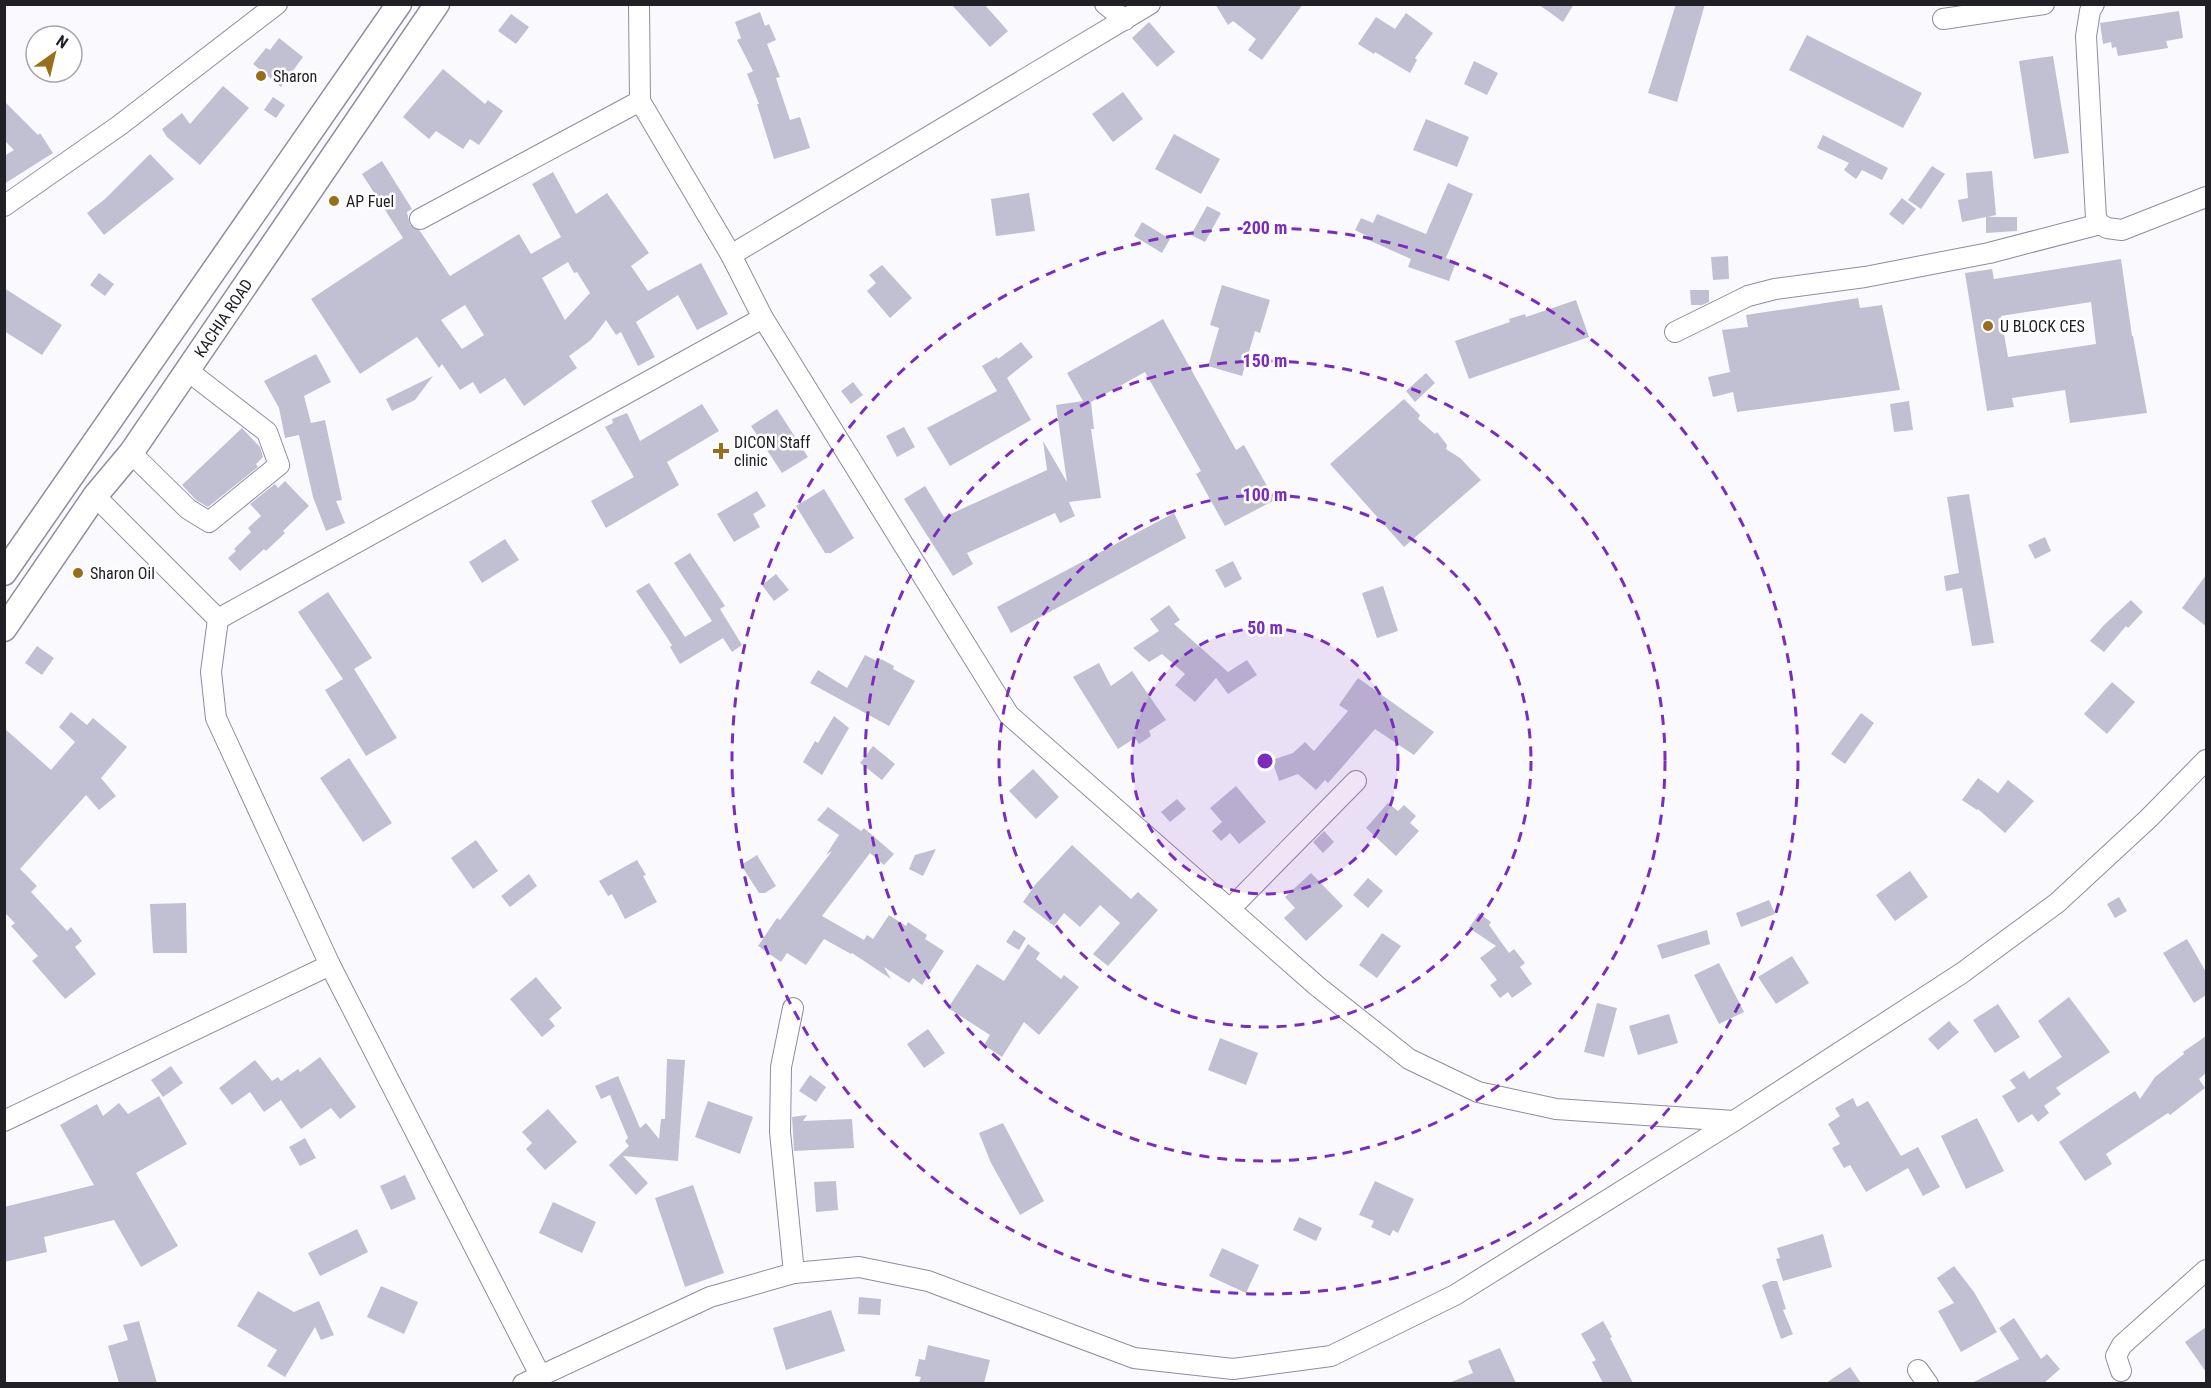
<svg xmlns="http://www.w3.org/2000/svg" width="2211" height="1388" font-family="'Roboto Condensed',sans-serif">
  <rect width="100%" height="100%" fill="#fafafe"/>
  <g fill="#c1c0d2" fill-rule="evenodd">
    <path d="M951,4H984L1008,31L990,47Z"/>
    <path d="M1215,4H1303L1262,60L1248,50L1256,39L1233,21L1228,25Z"/>
    <path d="M1538,4H1574L1563,22Z"/>
    <path d="M1676,4H1705L1677,102L1648,93Z"/>
    <path d="M2179,11L2183,38L2166,41L2168,48L2118,56L2116,47L2112,48L2111,42L2103,44L2100,23Z"/>
    <path d="M760,12L765,26L769,24L776,40L767,44L780,77L776,78L790,120L800,117L810,148L774,159L757,104H759L747,74L753,71L737,40L741,38L735,22Z"/>
    <path d="M1406,13L1433,33L1415,58L1417,60L1410,73L1375,52L1374,54L1358,44L1376,17L1395,29Z"/>
    <path d="M511,14L529,27L516,44L498,31Z"/>
    <path d="M1149,22L1175,52L1157,67L1132,38Z"/>
    <path d="M1807,35L1922,93L1903,128L1789,70Z"/>
    <path d="M279,38L303,57L281,87L253,64L266,48L270,50Z"/>
    <path d="M2053,56L2069,153L2034,159L2019,61Z"/>
    <path d="M1474,61L1498,73L1487,95L1464,84Z"/>
    <path d="M443,69L485,104L488,100L503,111L479,145L470,139L463,149L436,131L429,139L403,117Z"/>
    <path d="M223,86L249,108L200,165L167,137L162,129L182,113L190,124Z"/>
    <path d="M1123,92L1143,119L1113,142L1092,114Z"/>
    <path d="M273,97L285,105L276,118L264,110Z"/>
    <path d="M4,101L38,135L40,133L53,153L4,184V156L14,150L4,140Z"/>
    <path d="M1426,119L1469,137L1457,167L1413,150Z"/>
    <path d="M1174,134L1220,159L1201,194L1155,169Z"/>
    <path d="M1823,135L1888,168L1882,180L1862,170L1856,179L1844,170L1849,163L1817,148Z"/>
    <path d="M150,154L174,179L104,235L87,213L105,199Z"/>
    <path d="M382,161L412,209L407,212L410,225L420,231L450,276L519,234L531,254L561,237L532,184L553,172L576,214L607,193L649,253L631,266L648,291L701,263L728,314L697,330L678,295L636,322L655,357L638,366L621,332L616,335L606,320L591,340L569,356L577,368L524,406L505,378L480,394L473,382L460,390L442,364L439,368L417,337L360,374L311,299L403,238L362,174ZM568,262L574,273L577,272L590,293L565,320L542,278ZM465,305L484,335L462,349L441,320Z"/>
    <path d="M1932,166L1945,174L1921,209L1908,200Z"/>
    <path d="M1992,171L1996,215L1988,217H2017V231L1986,233V217L1962,222L1958,200L1968,198L1966,173Z"/>
    <path d="M1448,183L1473,194L1446,258L1456,262L1449,281L1408,267L1411,259L1366,239L1367,236L1355,230L1361,218L1373,223L1377,214L1426,234Z"/>
    <path d="M1029,193L1035,231L996,236L991,199Z"/>
    <path d="M1902,198L1916,209L1903,225L1889,214Z"/>
    <path d="M1207,206L1221,213L1205,242L1191,235Z"/>
    <path d="M1142,222L1170,239L1162,253L1134,236Z"/>
    <path d="M1728,256L1729,279L1713,280L1711,257Z"/>
    <path d="M2121,259L2132,336H2133L2147,413L2070,423L2065,390L2012,398L2014,407L1987,411L1965,273L1992,269L1994,279ZM2091,302L2096,344L2008,357L2001,316Z"/>
    <path d="M882,265L912,298L890,318L867,291L876,283L869,275Z"/>
    <path d="M99,273L114,284L105,296L90,285Z"/>
    <path d="M1222,285L1270,300L1260,333L1255,331L1242,376L1208,366L1219,328L1210,325Z"/>
    <path d="M4,288L62,325L42,355L4,331Z"/>
    <path d="M1690,290H1709V302L1702,305H1691Z"/>
    <path d="M1858,298L1860,308L1882,305L1900,390L1737,412L1733,392L1713,397L1708,377L1730,372L1722,330L1748,327L1746,315Z"/>
    <path d="M1576,300L1589,337L1469,379L1455,341L1510,322L1509,319L1525,314L1526,317Z"/>
    <path d="M1163,319L1236,450L1244,445L1275,500L1225,526L1196,474L1201,471L1145,372L1091,402L1094,429H1091L1101,498L1069,502L1075,516L1060,523L1055,513L967,553L973,564L953,576L904,499L925,486L944,517L1047,470L1043,441L1067,482L1056,405L1083,401L1067,373Z"/>
    <path d="M1021,342L1033,357L1007,378L1031,420L950,466L927,428L997,391L982,366L997,357L998,359Z"/>
    <path d="M316,354L331,382L304,396L311,423L325,420L342,500L336,501L345,523L326,531L313,497L299,435L285,438L279,408L264,381Z"/>
    <path d="M1426,373L1435,383L1415,402L1406,391Z"/>
    <path d="M433,376L415,400L392,411L386,399Z"/>
    <path d="M853,382L863,395L851,404L841,391Z"/>
    <path d="M1404,399L1420,415L1418,419L1435,434L1437,432L1447,445L1446,449L1460,458L1481,480L1404,547L1330,464Z"/>
    <path d="M1909,401L1913,430L1894,432L1890,404Z"/>
    <path d="M702,404L719,431L667,462L679,485L606,528L591,501L634,477L605,427L613,423L612,419L627,413L640,441Z"/>
    <path d="M777,409L808,457L782,473L751,426Z"/>
    <path d="M904,427L915,447L897,457L886,436Z"/>
    <path d="M242,428L260,447L263,457L256,464L258,467L208,507L196,500L182,485Z"/>
    <path d="M285,481L309,506L283,531L285,533L266,551L264,549L240,571L228,558L236,551L234,549L251,532L248,528L261,516L250,504L275,484L278,488Z"/>
    <path d="M824,489L854,538L831,553H825L796,506Z"/>
    <path d="M757,491L766,506L753,514L760,527L734,542L717,514Z"/>
    <path d="M1969,494L1994,643L1972,646L1962,588L1946,591L1944,576L1959,573L1947,497Z"/>
    <path d="M1174,513L1186,538L1011,633L997,607Z"/>
    <path d="M2045,537L2051,551L2035,559L2028,545Z"/>
    <path d="M505,539L519,560L482,583L469,562Z"/>
    <path d="M690,553L725,606L720,609L742,645L732,652L723,638L680,664L670,647L672,645L636,591L649,583L685,637L712,621L674,563Z"/>
    <path d="M1233,561L1242,579L1225,588L1215,570Z"/>
    <path d="M776,574L789,590L774,601L762,585Z"/>
    <path d="M2206,575V626L2182,608Z"/>
    <path d="M1383,586L1398,631L1377,638L1362,593Z"/>
    <path d="M328,592L372,658L354,669L397,738L366,756L325,690L343,679L298,612Z"/>
    <path d="M2131,600L2143,612L2128,628L2126,626L2104,652L2090,641L2104,625Z"/>
    <path d="M1169,605L1180,620L1174,624L1228,672L1247,660L1257,675L1228,694L1216,678L1195,702L1175,685L1185,674L1162,654L1149,662L1133,648L1159,631L1150,619Z"/>
    <path d="M37,646L54,658L42,675L25,663Z"/>
    <path d="M865,655L879,662L881,659L894,666L893,669L915,681L889,726L810,683L818,670L847,688Z"/>
    <path d="M1099,663L1111,686L1132,671L1166,720L1149,731L1151,736L1139,744L1135,738L1118,749L1073,677Z"/>
    <path d="M1358,678L1434,732L1414,755L1375,729L1337,773L1328,783L1325,780L1316,790L1298,774L1279,781L1272,760L1293,753L1305,742L1314,751L1348,711L1339,705Z"/>
    <path d="M2112,682L2135,702L2107,734L2084,714Z"/>
    <path d="M71,712L87,725L93,718L127,747L101,778L116,796L99,810L86,795L20,869L37,886L31,892L67,931L71,927L82,941L75,947L96,974L65,999L32,961L38,956L11,926L15,923L4,912V728L51,770L75,742L59,727Z"/>
    <path d="M1861,713L1874,723L1845,764L1831,754Z"/>
    <path d="M834,716L849,728L822,775L803,762L815,741L818,743Z"/>
    <path d="M873,746L895,764L882,780L860,763Z"/>
    <path d="M349,758L392,823L363,842L320,778Z"/>
    <path d="M1033,769L1059,797L1036,819L1009,791Z"/>
    <path d="M1978,778L1998,793L2008,780L2034,801L2005,833L1978,809L1977,810L1962,800Z"/>
    <path d="M1236,786L1266,822L1239,844L1230,833L1221,841L1212,831L1222,822L1210,808Z"/>
    <path d="M1177,799L1186,809L1170,822L1161,812Z"/>
    <path d="M1388,803L1398,811L1404,805L1416,816L1410,823L1419,831L1396,856L1366,828Z"/>
    <path d="M828,807L861,831L864,828L894,854L884,865L870,853L822,916L864,940L867,935L873,939L889,915L906,926L908,922L927,935L925,939L944,951L922,985L913,978L909,983L884,967L891,979L852,953L851,954L824,939L806,965L787,953L781,962L758,946L777,918L780,920L832,851L826,855L839,835L817,820Z"/>
    <path d="M1324,831L1334,842L1323,853L1313,842Z"/>
    <path d="M476,840L498,871L473,889L451,858Z"/>
    <path d="M1072,845L1131,899L1138,892L1158,910L1108,966L1093,954L1120,923L1100,905L1080,927L1064,913L1054,926L1023,902L1035,885Z"/>
    <path d="M936,849L923,876L909,869L915,855Z"/>
    <path d="M757,855L776,886L765,893H759L741,865Z"/>
    <path d="M637,860L646,875L643,876L657,902L625,919L612,894L608,896L599,881Z"/>
    <path d="M1910,871L1928,897L1895,921L1876,895Z"/>
    <path d="M1311,873L1343,906L1306,941L1284,918L1295,908L1285,897Z"/>
    <path d="M529,874L537,886L510,907L501,896Z"/>
    <path d="M1368,878L1383,891L1368,908L1353,895Z"/>
    <path d="M2119,897L2127,911L2115,918L2107,904Z"/>
    <path d="M1769,900L1775,914L1741,927L1736,913Z"/>
    <path d="M186,903L187,953H153L150,904Z"/>
    <path d="M1479,913L1491,922L1489,925L1509,953L1514,949L1525,963L1520,967L1532,984L1512,998L1508,992L1500,998L1490,985L1497,980L1480,958L1496,946L1469,928Z"/>
    <path d="M1014,930L1026,938L1019,950L1006,942Z"/>
    <path d="M1707,930L1710,944L1662,959L1657,945Z"/>
    <path d="M1382,933L1401,946L1377,978L1359,965Z"/>
    <path d="M2187,939L2206,972V995L2194,1003L2163,953Z"/>
    <path d="M1028,944L1040,953L1036,959L1061,979L1064,975L1079,987L1039,1035L1024,1022L1002,1057L984,1045L990,1035L948,1008L977,964L1004,981Z"/>
    <path d="M1792,956L1809,983L1776,1004L1758,977Z"/>
    <path d="M1719,963L1744,1012L1719,1024L1694,975Z"/>
    <path d="M536,977L562,1008L549,1019L555,1026L542,1037L510,999Z"/>
    <path d="M2069,997L2110,1052L2056,1088L2061,1094L2044,1106L2049,1113L2038,1122L2032,1114L2018,1123L2002,1096L2016,1088L2010,1080L2024,1071L2029,1079L2062,1057L2038,1021Z"/>
    <path d="M1597,1003L1617,1008L1604,1057L1584,1052Z"/>
    <path d="M1998,1004L2020,1037L1995,1053L1973,1020Z"/>
    <path d="M1669,1014L1678,1043L1638,1055L1629,1026Z"/>
    <path d="M1949,1021L1959,1032L1938,1050L1928,1039Z"/>
    <path d="M928,1029L945,1053L924,1068L907,1044Z"/>
    <path d="M2206,1036V1073L2199,1079L2205,1088L2170,1115L2168,1113L2106,1154L2112,1164L2085,1181L2059,1142L2135,1091L2140,1099L2155,1077L2184,1054L2183,1052Z"/>
    <path d="M1220,1038L1258,1053L1246,1085L1208,1070Z"/>
    <path d="M320,1057L356,1107L340,1119L331,1108L301,1129L281,1100L264,1112L250,1092L232,1105L219,1088L255,1060L272,1081L278,1077L281,1081L298,1069L300,1072Z"/>
    <path d="M667,1059L685,1060L678,1161L623,1156L648,1183L636,1195L609,1165L629,1146L625,1141L628,1138L610,1095L601,1099L595,1086L618,1076L640,1128L646,1123L659,1139L661,1119H665Z"/>
    <path d="M171,1066L183,1083L163,1097L151,1080Z"/>
    <path d="M810,1075L826,1087L816,1102L799,1091Z"/>
    <path d="M159,1096L187,1144L136,1173L178,1246L141,1267L114,1220L44,1237L47,1252L4,1262V1207L94,1185L60,1125L97,1104L103,1116L119,1103L128,1114Z"/>
    <path d="M1853,1098L1857,1107L1868,1101L1901,1156L1918,1147L1940,1187L1923,1196L1908,1168L1866,1192L1850,1165L1844,1168L1832,1148L1840,1144L1828,1124L1840,1116L1835,1108Z"/>
    <path d="M708,1101L753,1117L740,1154L695,1137Z"/>
    <path d="M548,1109L577,1142L545,1170L526,1149L532,1143L522,1132Z"/>
    <path d="M807,1115L803,1121L852,1119L854,1148L794,1151L792,1117Z"/>
    <path d="M1977,1118L2004,1171L1966,1189L1941,1136Z"/>
    <path d="M1003,1123L1044,1201L1020,1215L991,1163L979,1133Z"/>
    <path d="M305,1138L316,1158L300,1166L289,1147Z"/>
    <path d="M405,1175L416,1199L391,1210L380,1186Z"/>
    <path d="M836,1181L838,1210L816,1212L814,1182Z"/>
    <path d="M1375,1181L1414,1199L1398,1233L1393,1230L1390,1236L1371,1227L1374,1221L1359,1215Z"/>
    <path d="M693,1185L724,1273L685,1287L655,1198Z"/>
    <path d="M553,1202L596,1222L582,1253L539,1233Z"/>
    <path d="M1299,1217L1322,1228L1316,1241L1293,1230Z"/>
    <path d="M357,1229L368,1252L320,1276L308,1253Z"/>
    <path d="M1823,1234L1832,1267L1783,1281L1776,1259L1780,1258L1777,1248Z"/>
    <path d="M1222,1248L1259,1265L1246,1293L1209,1276Z"/>
    <path d="M1954,1266L1974,1292L1997,1332L1961,1352L1938,1311L1954,1303L1937,1278Z"/>
    <path d="M1771,1281H1777L1786,1309L1783,1310L1793,1334L1781,1339L1762,1285Z"/>
    <path d="M381,1286L418,1302L404,1334L367,1317Z"/>
    <path d="M258,1291L294,1312L319,1301L334,1335L321,1340L315,1327L285,1377L267,1366L277,1350L237,1326Z"/>
    <path d="M859,1297L881,1299L880,1315L858,1314Z"/>
    <path d="M831,1310L845,1351L786,1370L773,1328Z"/>
    <path d="M2014,1318L2041,1359L2047,1354L2060,1369L2044,1383H1972L2019,1359L1999,1328Z"/>
    <path d="M139,1321L157,1383H119L108,1346L128,1340L123,1325Z"/>
    <path d="M1603,1321L1612,1337L1610,1338L1633,1383H1603L1592,1362L1596,1360L1581,1334Z"/>
    <path d="M2206,1327V1372L2185,1342Z"/>
    <path d="M928,1345L990,1360L984,1383H919L921,1377L915,1376L919,1359L925,1360Z"/>
    <path d="M1500,1348L1516,1383H1449L1473,1373L1468,1361Z"/>
    <path d="M1850,1367L1861,1383H1826Z"/>
  </g>
  <g fill="none" stroke-linecap="round" stroke-linejoin="round">
    <defs>
      <g id="minor">
        <path d="M639,4L640,101L731,255L763,318L1009,715L1317,986L1409,1059L1478,1092L1556,1109L1734,1121"/>
        <path d="M1105,4L1125,20"/>
        <path d="M2094,4L2090,11L2086,36L2096,218L2100,224L2107,228L2122,230L2206,197"/>
        <path d="M1943,19L2044,4"/>
        <path d="M4,206L120,125L277,4"/>
        <path d="M420,219L640,101"/>
        <path d="M731,255L1150,4"/>
        <path d="M1675,332L1748,296L1775,289L1865,277L1989,253L2100,224"/>
        <path d="M131,453L188,509L209,522L279,465L267,432L188,371"/>
        <path d="M95,496L218,619L211,672L216,718L330,965L540,1375"/>
        <path d="M218,619L763,318"/>
        <path d="M1230,909L1356,781"/>
        <path d="M793,1008L781,1067L780,1132L794,1273"/>
        <path d="M4,1121L330,965"/>
        <path d="M1918,1370L1928,1384"/>
        <path d="M2121,1371L2116,1356L2122,1345L2206,1270"/>
        <path d="M523,1384L710,1297L794,1273L859,1267L928,1281L1134,1358L1233,1369L1331,1356L1455,1295L1734,1121L1962,973L2057,903L2149,818L2206,760"/>
      </g>
      <g id="major">
        <path d="M4,573L399,4"/>
        <path d="M4,629L95,496L131,453L437,4"/>
      </g>
    </defs>
    <use href="#minor" stroke="#8e8d9e" stroke-width="22"/>
    <use href="#major" stroke="#8e8d9e" stroke-width="27"/>
    <use href="#minor" stroke="#fff" stroke-width="20"/>
    <use href="#major" stroke="#fff" stroke-width="24"/>
  </g>
  <circle cx="1265" cy="761" r="133" fill="#7b2cbf" fill-opacity=".12"/>
  <g fill="none" stroke="#7b2cbf" stroke-width="3" stroke-dasharray="10 8">
    <circle cx="1265" cy="761" r="133"/>
    <circle cx="1265" cy="761" r="266"/>
    <circle cx="1265" cy="761" r="400"/>
    <circle cx="1265" cy="761" r="533"/>
  </g>
  <g fill="#986e1b" stroke="#fff" stroke-width="2">
    <circle cx="261" cy="76" r="6"/>
    <circle cx="334" cy="201" r="6"/>
    <circle cx="1988" cy="326" r="6"/>
    <path d="M718 442h6v6h6v6h-6v6h-6v-6h-6v-6h6z"/>
    <circle cx="78" cy="573" r="6"/>
  </g>
  <g text-anchor="middle" stroke-width="5" stroke-linejoin="round" paint-order="stroke">
    <g font-size="16" fill="#212027" stroke="#fff" text-anchor="start">
      <text x="273" y="82">Sharon</text>
      <text x="346" y="207">AP Fuel</text>
      <text x="2000" y="332">U BLOCK CES</text>
      <text x="734" y="448">DICON Staff<tspan x="734" dy="18">clinic</tspan></text>
      <text x="90" y="579">Sharon Oil</text>
    </g>
    <g font-size="16" fill="#212027" stroke="#fff">
      <text transform="translate(223 318) rotate(-56)" y="6">KACHIA ROAD</text>
    </g>
  </g>
  <circle cx="1265" cy="761" r="9" fill="#7b2cbf" stroke="#fff" stroke-width="3"/>
  <g font-size="18" text-anchor="middle" font-weight="bold" fill="#7b2cbf" stroke="#fff" stroke-width="5" stroke-linejoin="round" paint-order="stroke">
    <text x="1265" y="234">200 m</text>
    <text x="1265" y="367">150 m</text>
    <text x="1265" y="501">100 m</text>
    <text x="1265" y="634">50 m</text>
  </g>
  <rect width="2211" height="1388" fill="none" stroke="#212027" stroke-width="12"/>
  <g transform="translate(54 54) rotate(34)"><circle r="28" fill="#ffffff" stroke="#a6a6a9" stroke-width="1.5"/>
  <path d="M0-4.5L10 22L0 15L-10 22Z" fill="#986e1b"/>
  <text y="-9" font-size="16" font-weight="bold" text-anchor="middle" fill="#212027">N</text>
  </g>
</svg>
